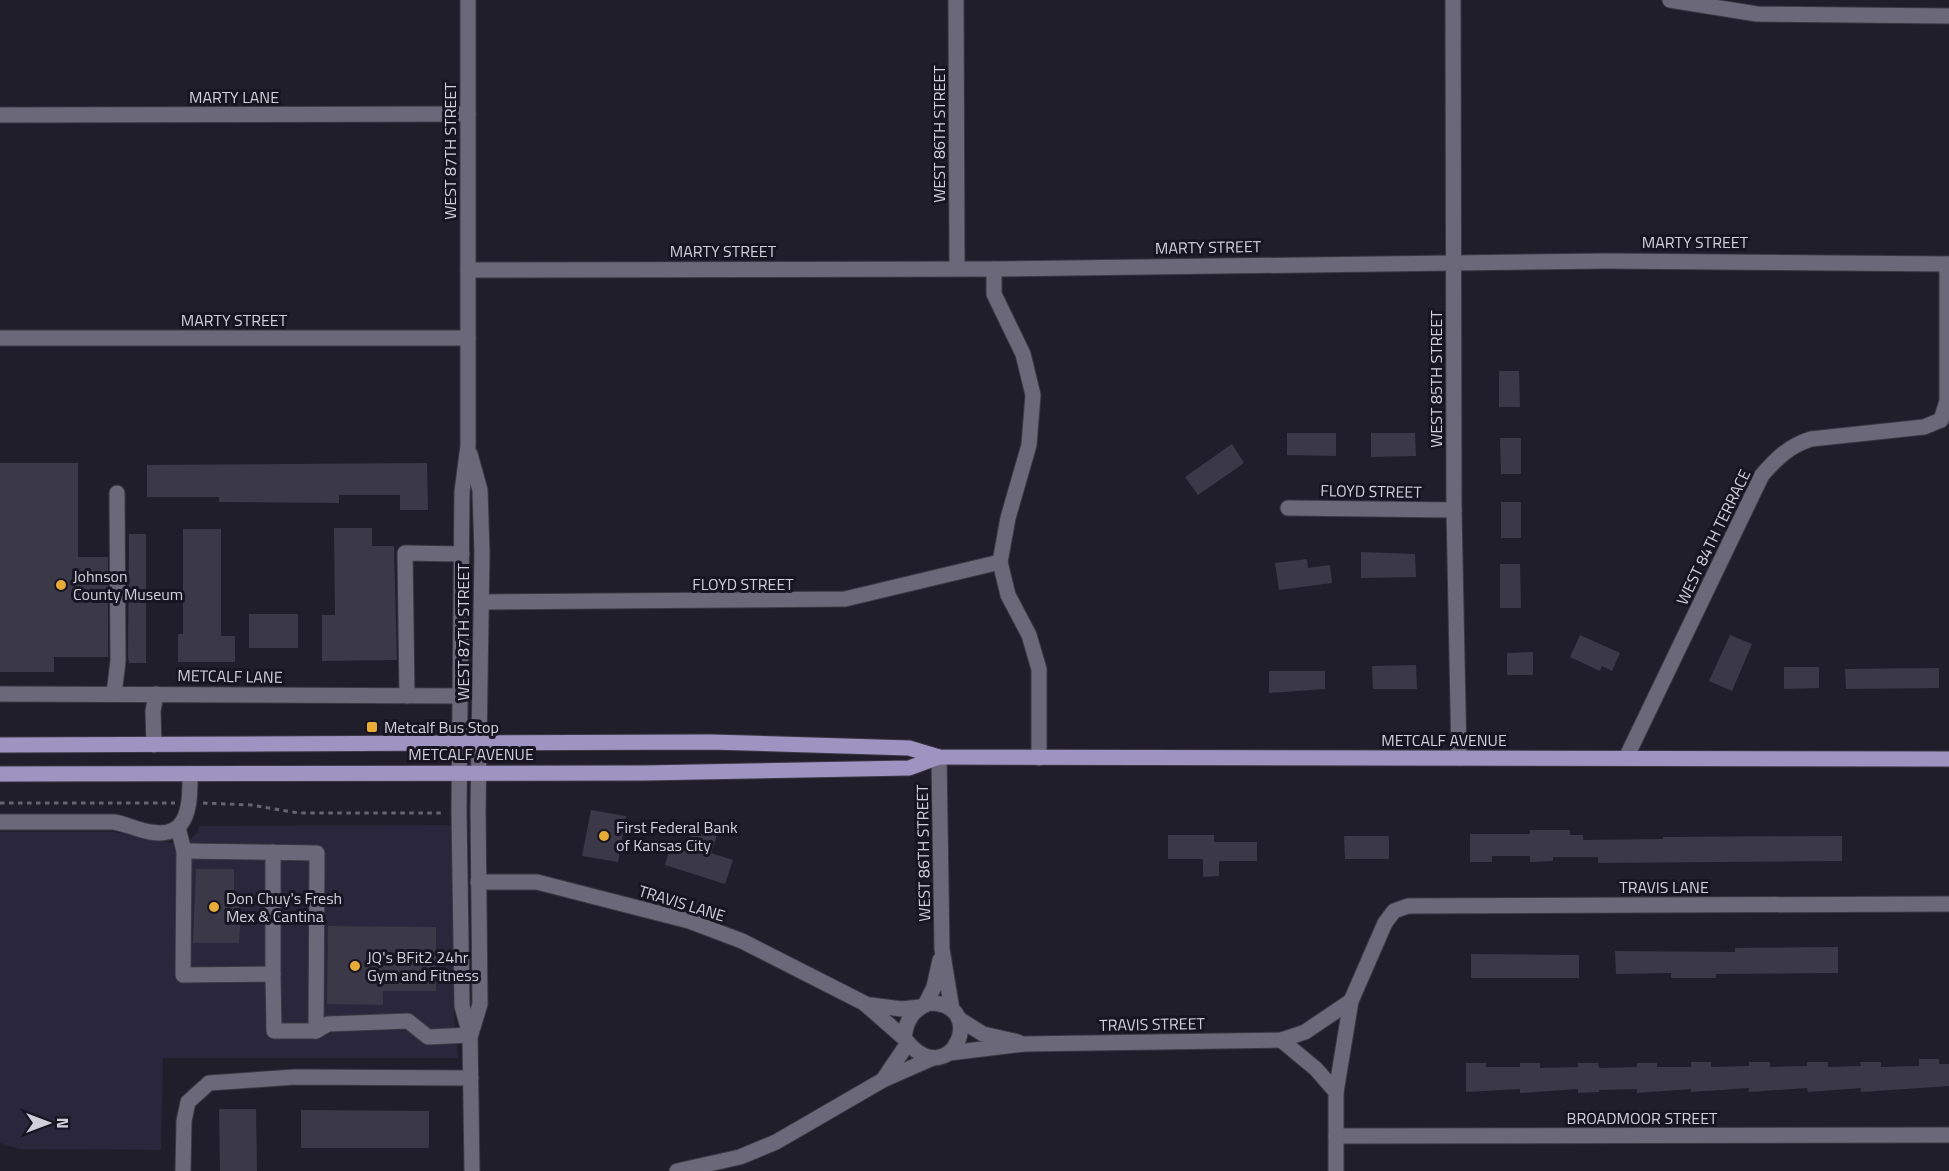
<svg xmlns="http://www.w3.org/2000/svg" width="1949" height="1171" font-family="'Titillium Web',sans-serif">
  <rect width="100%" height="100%" fill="#211e2c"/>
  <path fill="#2a263b" d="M454,825L453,1004L458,1058H163L161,1150L19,1149L0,1143V832H114L176,844L187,842L197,833L199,826Z"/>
  <g fill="#3b3848">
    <path d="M1499,371H1519L1520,407H1499Z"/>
    <path d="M1287,433H1336V456L1287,455Z"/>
    <path d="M1371,433H1415L1416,456L1371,457Z"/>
    <path d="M1500,438H1521V474H1501Z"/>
    <path d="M1232,444L1244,463L1198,495L1185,477Z"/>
    <path d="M0,463H78V557H108V657H54V672H0Z"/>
    <path d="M427,463L428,510H400V495H339V503L219,502V497H147V465Z"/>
    <rect x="1501" y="502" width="20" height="36"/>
    <path d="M334,528H372V546H394L397,660L322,661V615H335Z"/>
    <path d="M183,529H221V636H235V662H178V634H183Z"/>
    <path d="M129,534H146V663H129L128,657Z"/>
    <path d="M1361,552L1415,554L1416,577L1361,578Z"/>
    <path d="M1307,559L1308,568L1330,565L1332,583L1279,590L1275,563Z"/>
    <path d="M1500,564H1520L1521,608H1500Z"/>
    <rect x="249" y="614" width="49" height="34"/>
    <path d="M1580,635L1620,653L1612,671L1602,666L1600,671L1570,657Z"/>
    <path d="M1730,635L1752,644L1732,691L1709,681Z"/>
    <path d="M1533,652V675H1507V653Z"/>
    <path d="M1416,665L1417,689H1373L1372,666Z"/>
    <path d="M1784,667H1819V688L1784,689Z"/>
    <path d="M1939,668V688L1846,689L1845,669Z"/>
    <path d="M1269,671H1325V689L1269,693Z"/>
    <path d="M591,810L626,816L618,862L582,856Z"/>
    <path d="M694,827L717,835L711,853L733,860L725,884L665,865L672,841L687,846Z"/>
    <path d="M1530,830H1570V835H1583V840L1663,839V837L1842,836V861L1598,863V857H1553V861L1530,862V856H1492V862H1470V834H1530Z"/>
    <path d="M1168,835H1214V842H1257V861H1219V876L1203,877V859H1168Z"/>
    <path d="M1344,836H1389V859H1345Z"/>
    <path d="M196,869H234V902H239V912H241L239,943H193Z"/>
    <path d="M328,926L436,927V991H383V1005L327,1004Z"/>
    <path d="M1838,947V973L1716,974V978H1671V973L1616,974L1615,951L1735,952V948Z"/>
    <path d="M1471,954L1579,955V978H1471Z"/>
    <path d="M1919,1059H1939V1064H1949V1086L1861,1092V1088L1808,1092L1807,1088L1749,1092V1088L1691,1092V1089L1637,1093V1089L1599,1090V1092L1578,1093V1089L1520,1093V1089L1466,1092V1063H1486V1067H1520V1063H1540V1068L1578,1067V1063H1598L1599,1068L1637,1067V1063H1657V1067H1691V1062H1711V1067L1749,1066V1062H1770V1067L1807,1066V1062H1828V1067L1861,1066L1860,1062H1881V1067L1919,1066Z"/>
    <path d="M219,1109H256L257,1171H220Z"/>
    <path d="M301,1110L429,1111V1148H301Z"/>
  </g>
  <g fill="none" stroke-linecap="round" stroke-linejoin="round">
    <defs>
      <g id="minor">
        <path d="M468,0V446L462,492L459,812L462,1006L470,1035L472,1171"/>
        <path d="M956,0L957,267"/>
        <path d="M1453,0L1454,510L1459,758"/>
        <path d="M1670,0L1757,14L1949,16"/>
        <path d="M0,115L468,114"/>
        <path d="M994,269V294L1023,354L1033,395L1029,445L1008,518L1000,562L1008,595L1029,635L1039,669V758"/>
        <path d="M468,270L994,269L1606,261L1949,264"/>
        <path d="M0,338H468"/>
        <path d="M1941,420L1947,401V264"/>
        <path d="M470,454L480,490L482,553L478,810L480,1004L471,1034"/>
        <path d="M1288,508L1454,510"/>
        <path d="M482,602L845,599L1000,562"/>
        <path d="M0,694L460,696"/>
        <path d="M114,694L118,661L117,493"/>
        <path d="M407,696L405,553L462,554"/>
        <path d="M154,745L153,711L156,694"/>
        <path d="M939,757L942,949L952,1010"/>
        <path d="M1626,758L1762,475C1777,458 1789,446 1811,439L1924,427L1941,420"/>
        <path d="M0,822H114C126,824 138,830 150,832C190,839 190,804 190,774"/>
        <path d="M178,828L184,851L183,975L273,974L274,1031H316L328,1024L408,1021L428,1037L470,1035"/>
        <path d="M184,851L317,853L316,1031"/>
        <path d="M273,852V974"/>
        <path d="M478,882H537L689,921L742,941L864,1003L904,1038"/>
        <path d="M929,1003C991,1002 950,1098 904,1038C906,1021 912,1010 929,1003Z"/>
        <path d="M870,1005L902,1009L920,1007"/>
        <path d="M925,1005L934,987L940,960"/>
        <path d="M959,1019L983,1034L1018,1042"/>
        <path d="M1281,1040L1316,1069L1336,1092"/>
        <path d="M949,1053L1024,1044L1281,1040L1305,1032L1351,1001"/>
        <path d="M883,1080L908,1043"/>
        <path d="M1336,1136L1949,1135"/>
        <path d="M183,1171L184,1121L188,1102L209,1083L295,1077L471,1078"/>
        <path d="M677,1171L740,1157L776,1142L883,1080L933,1058"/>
        <path d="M1336,1171V1092L1351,1001L1385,923L1394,911L1408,906L1949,904"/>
      </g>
      <g id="major">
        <path d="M0,745L711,742L909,748L939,757L1949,759"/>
        <path d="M0,774L644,773L909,768L939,757"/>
      </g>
    </defs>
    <use href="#minor" stroke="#3b3844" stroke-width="17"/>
    <use href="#major" stroke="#3b3844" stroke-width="17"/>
    <g stroke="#666470" stroke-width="3" stroke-dasharray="4.5 4.5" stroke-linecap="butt">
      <path d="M0,803H175"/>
      <path d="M203,803L251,805L299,813H445"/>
    </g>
    <use href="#minor" stroke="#6b687a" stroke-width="15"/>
    <use href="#major" stroke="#9d94c1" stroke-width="15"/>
  </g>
  <g fill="#e8ab37" stroke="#181523" stroke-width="2">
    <circle cx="61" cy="585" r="6"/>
    <rect x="366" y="721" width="12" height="12" rx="3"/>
    <circle cx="604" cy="836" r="6"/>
    <circle cx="214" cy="907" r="6"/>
    <circle cx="355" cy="966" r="6"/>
  </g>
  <g text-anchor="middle" stroke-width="6" stroke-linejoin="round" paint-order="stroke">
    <g font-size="16" fill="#d1d0da" stroke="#181523">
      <text x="234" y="103">MARTY LANE</text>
      <text transform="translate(939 134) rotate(-90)" y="6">WEST 86TH STREET</text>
      <text transform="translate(450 151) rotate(-90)" y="6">WEST 87TH STREET</text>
      <text x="1695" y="248">MARTY STREET</text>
      <text transform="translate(1208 247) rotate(-1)" y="6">MARTY STREET</text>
      <text x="723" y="257">MARTY STREET</text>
      <text x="234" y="326">MARTY STREET</text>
      <text transform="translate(1436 379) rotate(-90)" y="6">WEST 85TH STREET</text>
      <text transform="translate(1371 491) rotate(1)" y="6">FLOYD STREET</text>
      <text transform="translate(1713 537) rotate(-64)" y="6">WEST 84TH TERRACE</text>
      <text x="743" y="590">FLOYD STREET</text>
      <text transform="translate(463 632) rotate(-90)" y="6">WEST 87TH STREET</text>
      <text transform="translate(230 676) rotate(1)" y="6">METCALF LANE</text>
      <text x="1444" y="746">METCALF AVENUE</text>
      <text x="471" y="760">METCALF AVENUE</text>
      <text transform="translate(923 853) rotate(-91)" y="6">WEST 86TH STREET</text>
      <text x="1664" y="893">TRAVIS LANE</text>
      <text transform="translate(682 903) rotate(17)" y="6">TRAVIS LANE</text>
      <text transform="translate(1152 1024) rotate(-1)" y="6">TRAVIS STREET</text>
      <text x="1642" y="1124">BROADMOOR STREET</text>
    </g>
    <g font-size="16" fill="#d1d0da" stroke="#181523" text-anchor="start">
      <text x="73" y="582">Johnson<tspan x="73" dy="18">County Museum</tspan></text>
      <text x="384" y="733">Metcalf Bus Stop</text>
      <text x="616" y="833">First Federal Bank<tspan x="616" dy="18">of Kansas City</tspan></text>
      <text x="226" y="904">Don Chuy's Fresh<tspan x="226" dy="18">Mex &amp; Cantina</tspan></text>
      <text x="367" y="963">JQ's BFit2 24hr<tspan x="367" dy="18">Gym and Fitness</tspan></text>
    </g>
  </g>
  <g transform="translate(48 1123) rotate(90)" stroke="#181523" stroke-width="4.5" paint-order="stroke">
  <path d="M0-4.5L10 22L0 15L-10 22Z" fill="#d1d0da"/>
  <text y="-9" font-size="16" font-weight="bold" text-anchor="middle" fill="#d1d0da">N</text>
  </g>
</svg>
